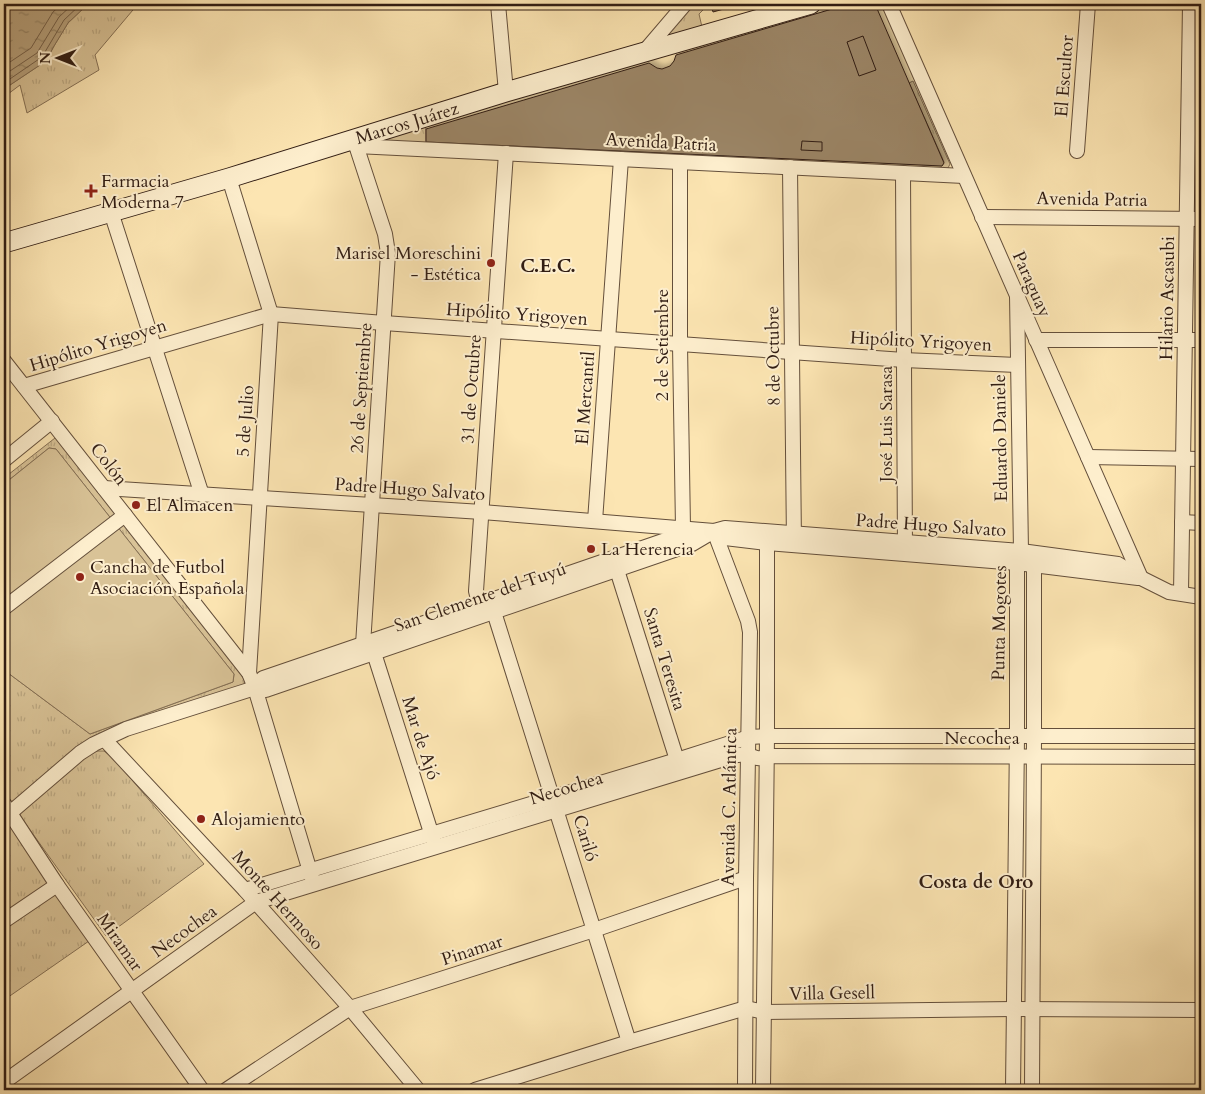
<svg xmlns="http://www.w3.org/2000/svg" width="1205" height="1094" font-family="Cardo,serif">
  <defs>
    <pattern id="grass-tufts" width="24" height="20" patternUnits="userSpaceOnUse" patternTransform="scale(1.25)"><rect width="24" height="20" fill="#d9c397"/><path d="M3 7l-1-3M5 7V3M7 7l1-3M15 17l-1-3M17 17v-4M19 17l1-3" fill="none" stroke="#bba781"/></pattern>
    <pattern id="water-ripples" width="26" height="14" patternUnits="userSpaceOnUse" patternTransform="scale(1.25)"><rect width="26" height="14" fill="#b7a17c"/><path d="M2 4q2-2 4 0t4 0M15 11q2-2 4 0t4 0" fill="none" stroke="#958364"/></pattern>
    <filter id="shadow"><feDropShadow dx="3.5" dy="-3.5" stdDeviation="2.5" flood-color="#0004"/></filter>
  </defs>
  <rect width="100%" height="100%" fill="#fce5b2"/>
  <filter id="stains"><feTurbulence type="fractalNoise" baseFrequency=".004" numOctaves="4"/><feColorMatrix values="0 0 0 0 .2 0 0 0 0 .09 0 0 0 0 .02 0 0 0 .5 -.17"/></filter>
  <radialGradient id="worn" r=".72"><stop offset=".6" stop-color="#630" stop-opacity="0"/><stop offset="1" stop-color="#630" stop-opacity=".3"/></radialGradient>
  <g fill="url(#grass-tufts)" stroke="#857055">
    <path d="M88,4H138L95,55L99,70L27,113L20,85L4,97V89L46,61L54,46L68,23Z"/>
    <path d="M687,8H705L699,14L702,27L668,36L667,34Z"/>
    <path d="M913,81L950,164L948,168L946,169L382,141L381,140L424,125L426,129V142L942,166L944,162L909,83Z"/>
    <path d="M55,438L58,439L245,677V683L243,685L150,717L14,801C9,802 7,800 4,796V670L90,734L233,682L234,674L56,449L49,448L4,484V478Z"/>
    <path d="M98,751H104L114,759L204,864L106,936L20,816V813L78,763L94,752Z"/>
    <path d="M4,814L89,941L4,1000Z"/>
  </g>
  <path fill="#d9c397" stroke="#857055" d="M49,448L56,449L234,674L233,682L90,734L4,670V484Z"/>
  <path fill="url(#water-ripples)" stroke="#816c52" d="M4,4H88L68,23L54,46L46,61L4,89Z"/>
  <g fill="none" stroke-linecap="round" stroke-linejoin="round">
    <g stroke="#745f48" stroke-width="1">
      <path d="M4,66L31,48L53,12L62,4"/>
      <path d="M4,75L37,53L59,17L73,4"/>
      <path d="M4,83L42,57L64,20L81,4"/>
    </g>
  </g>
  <g fill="#9b8566" stroke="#311d13" filter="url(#shadow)">
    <path d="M713,4H734L731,7L713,12L711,5Z"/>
    <path d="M849,4H875L944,163L942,166L426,142V129L649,63L657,68L662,69L670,66L674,61L676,55Z"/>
    <path d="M863,36L876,70L859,76L847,42Z"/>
    <path d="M802,141L822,142V151L801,150Z"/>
  </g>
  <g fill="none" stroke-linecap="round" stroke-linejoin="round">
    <defs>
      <g id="street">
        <path d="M498,4L506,92"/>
        <path d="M889,4L1141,578"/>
        <path d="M644,52L685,4"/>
        <path d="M354,139L385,234L388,253L363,645L374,653L434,842"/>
        <path d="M356,146L964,176"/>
        <path d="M1077,151L1088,4"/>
        <path d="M506,153L476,591L479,603L494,612L629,1042"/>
        <path d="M680,162V345L683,528L687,535"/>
        <path d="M790,167L794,544"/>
        <path d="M903,173L905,551"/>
        <path d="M229,178L271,314L249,673"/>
        <path d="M111,212L202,495"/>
        <path d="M982,217L1201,219"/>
        <path d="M1036,340H1201"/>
        <path d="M4,361L249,673L255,688L312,878"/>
        <path d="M24,386L271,314L384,323L904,360L1017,365"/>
        <path d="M1088,457L1201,459"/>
        <path d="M4,460L52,421"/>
        <path d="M104,488L482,512L714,531L725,528L1021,551L1118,564L1141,578L1169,592L1201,597"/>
        <path d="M595,521L621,159"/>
        <path d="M1182,522L1201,523"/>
        <path d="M714,531L748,621L750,632L746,878L745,1090"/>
        <path d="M714,531L725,538L767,543L1017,563L1138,578"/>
        <path d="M1021,551L1034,565V736L1032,1090"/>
        <path d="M617,570L677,760"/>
        <path d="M1181,593L1190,4"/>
        <path d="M4,608L125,515"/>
        <path d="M255,688L263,678C401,632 539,583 677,536L683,528"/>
        <path d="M105,740L245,890L350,1008L418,1090"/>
        <path d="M4,804L57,885L202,1090"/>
        <path d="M10,813L80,753L94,744L126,729L255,688L266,690L692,544L714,531"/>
        <path d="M245,890L677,760L749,737L767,736H1201"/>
        <path d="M4,921L57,885"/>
        <path d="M4,1082L256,902L737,755C740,755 743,754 746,755C756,756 755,761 767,756L1201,757"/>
        <path d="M226,1090L350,1008L594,930L746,878"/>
        <path d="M475,1090L629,1042L746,1008L764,1012L1014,1009L1201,1010"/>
        <path d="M763,1090L767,736V532"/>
        <path d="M1013,1090L1017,736V563L1021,551L1017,295"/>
      </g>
      <path id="secondary" d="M4,243L229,178L506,92L811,4"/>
    </defs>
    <use href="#street" stroke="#644f3b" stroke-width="16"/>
    <use href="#secondary" stroke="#311d13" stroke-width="21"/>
    <use href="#street" stroke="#fdeecd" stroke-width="14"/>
    <use href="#secondary" stroke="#fdeecd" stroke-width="19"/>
  </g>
  <g fill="#8f2418" stroke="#fdeecd" stroke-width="2">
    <path d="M88.5 183.5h5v5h5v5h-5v5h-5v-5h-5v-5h5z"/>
    <circle cx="491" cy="263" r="5"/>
    <circle cx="136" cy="505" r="5"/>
    <circle cx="591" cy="549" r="5"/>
    <circle cx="80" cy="577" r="5"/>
    <circle cx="201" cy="819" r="5"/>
  </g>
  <g text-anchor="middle" stroke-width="4" stroke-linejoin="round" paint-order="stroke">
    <g font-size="18" fill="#311d13" stroke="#fdeecd">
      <text transform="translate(1064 76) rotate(-86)" y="6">El Escultor</text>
      <text transform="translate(407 123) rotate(-17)" y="6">Marcos Juárez</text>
      <text transform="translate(661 142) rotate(3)" y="6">Avenida Patria</text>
      <text transform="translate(1092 199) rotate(1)" y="6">Avenida Patria</text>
      <text transform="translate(1032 284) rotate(66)" y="6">Paraguay</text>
      <text transform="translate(1167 298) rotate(-89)" y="6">Hilario Ascasubi</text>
      <text transform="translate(517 314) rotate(4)" y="6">Hipólito Yrigoyen</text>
      <text transform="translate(921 341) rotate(3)" y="6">Hipólito Yrigoyen</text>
      <text transform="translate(98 345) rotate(-17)" y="6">Hipólito Yrigoyen</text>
      <text transform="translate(662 345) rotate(-90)" y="6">2 de Setiembre</text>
      <text transform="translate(773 356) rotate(-91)" y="6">8 de Octubre</text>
      <text transform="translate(361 388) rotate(-86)" y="6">26 de Septiembre</text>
      <text transform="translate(471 389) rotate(-86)" y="6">31 de Octubre</text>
      <text transform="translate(585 398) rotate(-86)" y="6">El Mercantil</text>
      <text transform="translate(245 421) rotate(-86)" y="6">5 de Julio</text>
      <text transform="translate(886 424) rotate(-90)" y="6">José Luis Sarasa</text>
      <text transform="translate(1000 438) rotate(-91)" y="6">Eduardo Daniele</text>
      <text transform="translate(109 464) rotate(52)" y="6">Colón</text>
      <text transform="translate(410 489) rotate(4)" y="6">Padre Hugo Salvato</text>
      <text transform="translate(931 525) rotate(4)" y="6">Padre Hugo Salvato</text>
      <text transform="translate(480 597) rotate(-19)" y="6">San Clemente del Tuyú</text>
      <text transform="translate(999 623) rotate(-89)" y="6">Punta Mogotes</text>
      <text transform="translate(665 659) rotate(73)" y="6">Santa Teresita</text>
      <text transform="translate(421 738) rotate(72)" y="6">Mar de Ajó</text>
      <text x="982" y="744">Necochea</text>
      <text transform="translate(566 788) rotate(-17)" y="6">Necochea</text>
      <text transform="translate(729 807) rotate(-89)" y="6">Avenida C. Atlántica</text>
      <text transform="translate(586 838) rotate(73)" y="6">Cariló</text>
      <text transform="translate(278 900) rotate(48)" y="6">Monte Hermoso</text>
      <text transform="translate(184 931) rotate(-36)" y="6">Necochea</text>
      <text transform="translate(120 942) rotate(55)" y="6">Miramar</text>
      <text transform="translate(472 950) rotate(-18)" y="6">Pinamar</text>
      <text transform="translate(832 993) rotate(-1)" y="6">Villa Gesell</text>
    </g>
    <g font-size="18" fill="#311d13" stroke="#fdeecd" text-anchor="start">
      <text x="101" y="187">Farmacia<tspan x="101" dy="21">Moderna 7</tspan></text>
      <text x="481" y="259" text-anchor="end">Marisel Moreschini<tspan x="481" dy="21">- Estética</tspan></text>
      <text x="146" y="511">El Almacen</text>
      <text x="601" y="555">La Herencia</text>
      <text x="90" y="573">Cancha de Futbol<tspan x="90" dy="21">Asociación Española</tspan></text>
      <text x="211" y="825">Alojamiento</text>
    </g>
    <g font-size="19" font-weight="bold" fill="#311d13" stroke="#fdeecd">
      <text x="548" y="272">C.E.C.</text>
      <text x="976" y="888">Costa de Oro</text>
    </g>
  </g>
  <rect width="1205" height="1094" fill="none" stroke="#fce5b2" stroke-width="20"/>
  <rect x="5" y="5" width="1195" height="1084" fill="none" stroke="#311d13" stroke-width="2.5"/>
  <rect x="10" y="10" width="1185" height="1074" fill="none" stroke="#311d13"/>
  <g transform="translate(58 58) rotate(270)" stroke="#fdeecd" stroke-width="4" paint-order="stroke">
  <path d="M0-4L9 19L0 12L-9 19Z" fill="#311d13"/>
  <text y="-8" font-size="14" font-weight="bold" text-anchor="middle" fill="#311d13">N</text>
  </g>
  <rect width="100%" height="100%" filter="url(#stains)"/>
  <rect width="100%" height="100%" fill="url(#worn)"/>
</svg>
